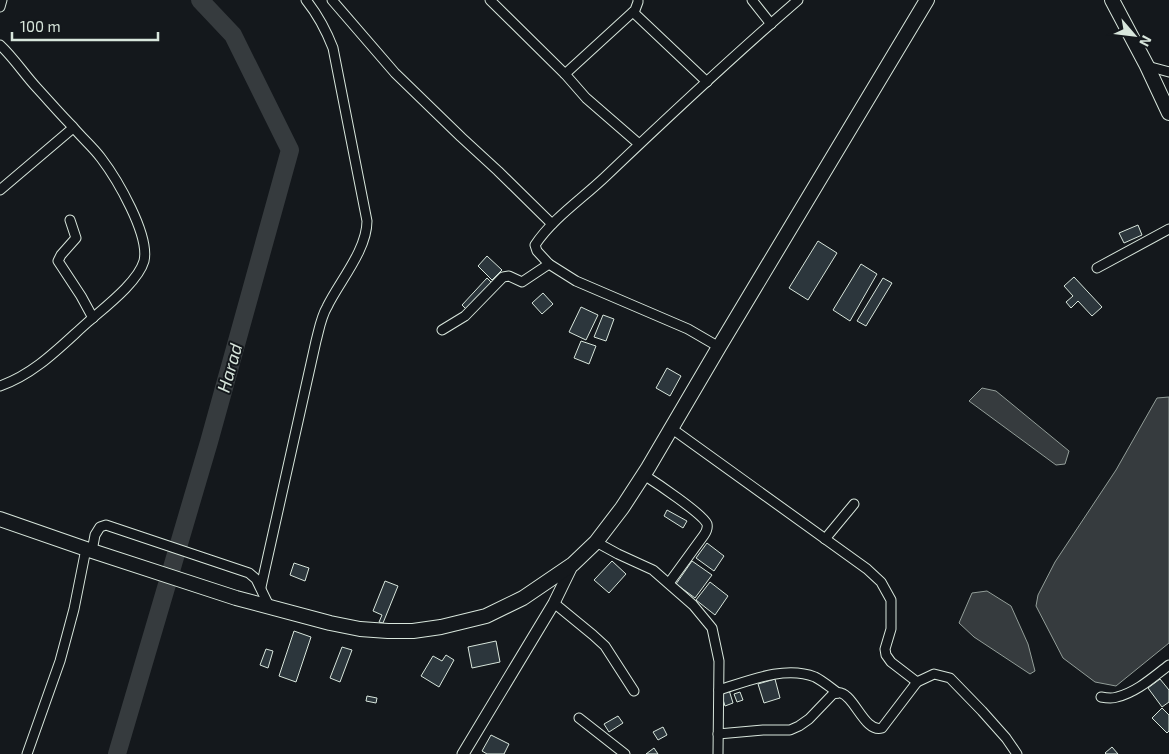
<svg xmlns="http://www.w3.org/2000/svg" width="1169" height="754" font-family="'Exo 2',sans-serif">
  <rect width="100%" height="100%" fill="#14181c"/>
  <g fill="#363b3e" stroke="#939e99">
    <path d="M982,388L996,391L1069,451L1065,464L1056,465L969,401Z"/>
    <path d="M1169,397V643L1116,686L1095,682L1063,658L1036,606L1038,595L1055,562L1116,470L1157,398Z"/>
    <path d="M987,591L1011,606L1028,644L1035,671L1030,674L974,637L959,623L972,593Z"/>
  </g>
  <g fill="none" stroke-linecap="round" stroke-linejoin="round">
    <path stroke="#363b3e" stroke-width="18" d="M117,754L209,442L290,150L233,35L200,0"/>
  </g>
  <g fill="#2c363c" stroke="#d8e6dc">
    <path d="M1138,225L1142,235L1124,243L1119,233Z"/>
    <path d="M818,241L837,253L808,300L789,288Z"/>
    <path d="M487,256L502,270L492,280L478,266Z"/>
    <path d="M861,264L877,274L850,321L833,310Z"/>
    <path d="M1074,277L1102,307L1092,316L1078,301L1071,308L1066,302L1073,296L1064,286Z"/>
    <path d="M487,278L493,284L468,311L462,305Z"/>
    <path d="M883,278L892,283L866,326L857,321Z"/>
    <path d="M543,293L553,304L542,314L532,303Z"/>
    <path d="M581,307L598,315L586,340L569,332Z"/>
    <path d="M603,315L614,319L606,341L594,337Z"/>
    <path d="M581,341L596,346L589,364L574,358Z"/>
    <path d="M667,368L681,376L670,396L656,388Z"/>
    <path d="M667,510L687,521L683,528L664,516Z"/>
    <path d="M707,543L724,556L714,571L696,558Z"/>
    <path d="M612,561L626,574L609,593L594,580Z"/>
    <path d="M692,561L712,575L695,598L676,584Z"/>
    <path d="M294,563L309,568L305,581L290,575Z"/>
    <path d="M385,581L398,586L383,623L379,622L382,615L373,611Z"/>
    <path d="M710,582L728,596L715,615L696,600Z"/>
    <path d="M294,631L311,637L296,682L279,676Z"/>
    <path d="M496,641L500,662L472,668L468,647Z"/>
    <path d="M342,647L352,650L340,682L330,678Z"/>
    <path d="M266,649L273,651L268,668L260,665Z"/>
    <path d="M446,655L454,660L439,687L421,676L433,656L442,661Z"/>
    <path d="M775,679L780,698L764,703L758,684Z"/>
    <path d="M1160,679L1169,690V702L1162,707L1148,688Z"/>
    <path d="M729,690L733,703L725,706L721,693Z"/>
    <path d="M740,692L743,700L737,702L734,694Z"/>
    <path d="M367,696L377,698L376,703L366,701Z"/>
    <path d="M1162,708L1169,715V731L1167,733L1152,718Z"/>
    <path d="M618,716L623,723L609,732L604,724Z"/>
    <path d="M663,727L667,735L658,740L653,732Z"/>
    <path d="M491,735L509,744L504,754H487L482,751Z"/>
    <path d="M1112,747L1118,754H1106L1105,753Z"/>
    <path d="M654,748L658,754H646Z"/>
  </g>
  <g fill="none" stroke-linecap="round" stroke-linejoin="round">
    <defs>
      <g id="minor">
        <path d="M332,0L395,73L461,137L498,171L552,224"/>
        <path d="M490,0L565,74L586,98L639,144"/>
        <path d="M752,0L771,24"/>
        <path d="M0,7L2,0"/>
        <path d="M633,12L707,82"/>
        <path d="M0,45C14,58 24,74 37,88C49,101 61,115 73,127C82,138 93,147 101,158C117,179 150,235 144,261C138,282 105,307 88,322C61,346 35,374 0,386"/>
        <path d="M1147,66L1169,72"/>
        <path d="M565,74L635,10L638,2V0"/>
        <path d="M0,190L73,128"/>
        <path d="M70,220L76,238L61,255L58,261L81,296L93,318"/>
        <path d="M1097,268L1169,229"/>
        <path d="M442,330L465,316L503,277L509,276L522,282L549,264"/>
        <path d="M719,347L688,329L576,281L549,264L537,251L535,245C553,218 582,199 606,176C669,116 732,57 798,0"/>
        <path d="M671,428L867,569L881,582L891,600V629L885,649L886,655L891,662L917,682L934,674L950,678L982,711L1006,738L1017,754"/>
        <path d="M644,475C655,482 703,514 707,524C708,528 706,532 704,535L669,583"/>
        <path d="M825,539L854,504"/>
        <path d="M596,542L618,554L653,570L693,605L712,628L719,661L718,754"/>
        <path d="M92,551L95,535L100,527L106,525L249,573L256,579L270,608"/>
        <path d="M261,587L316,341C319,330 321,317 327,307C339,282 367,250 367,221L333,48C326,30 318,15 306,0"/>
        <path d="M554,603L593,635L605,646L634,691"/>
        <path d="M719,690C748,681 785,665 815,677C823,681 831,688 838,693"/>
        <path d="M1101,697C1106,698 1112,699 1117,697C1137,692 1153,677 1169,665"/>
        <path d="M579,718L625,754"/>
        <path d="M718,734L763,730H790L799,726L809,719L833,694C835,694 839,692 841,693C855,697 865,733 882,728L917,682"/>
        <path d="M27,754L60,661L74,609L86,549"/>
      </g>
      <path id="tertiary" d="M463,754L554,603L573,564"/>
      <g id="primary">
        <path d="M1112,0L1147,66L1169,113"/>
        <path d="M0,519L92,551L236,598L330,623L360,629L388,631H413L441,627L486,616L523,598L573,564L596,542L622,508L648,468L719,347L927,0"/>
      </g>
    </defs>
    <use href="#minor" stroke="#d8e6dc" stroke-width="11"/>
    <use href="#tertiary" stroke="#d8e6dc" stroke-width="13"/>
    <use href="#primary" stroke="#d8e6dc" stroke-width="16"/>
    <use href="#minor" stroke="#14181c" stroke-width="9"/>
    <use href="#tertiary" stroke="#14181c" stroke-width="11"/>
    <use href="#primary" stroke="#14181c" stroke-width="14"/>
  </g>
  <g text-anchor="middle" stroke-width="4" stroke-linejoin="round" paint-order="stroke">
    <g font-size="18" font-style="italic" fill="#d8e6dc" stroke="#14181c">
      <text transform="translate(230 368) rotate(-74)" y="6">Harad</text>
    </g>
  </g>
  <g transform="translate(1134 35) rotate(118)" stroke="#14181c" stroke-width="4" paint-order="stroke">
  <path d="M0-4L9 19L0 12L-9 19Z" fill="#d8e6dc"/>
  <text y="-8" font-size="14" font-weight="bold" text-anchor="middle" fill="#d8e6dc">N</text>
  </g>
  <path d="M12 32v8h146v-8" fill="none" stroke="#d8e6dc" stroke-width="2.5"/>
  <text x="20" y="32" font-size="15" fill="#d8e6dc" stroke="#14181c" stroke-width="4" paint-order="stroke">100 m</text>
</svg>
